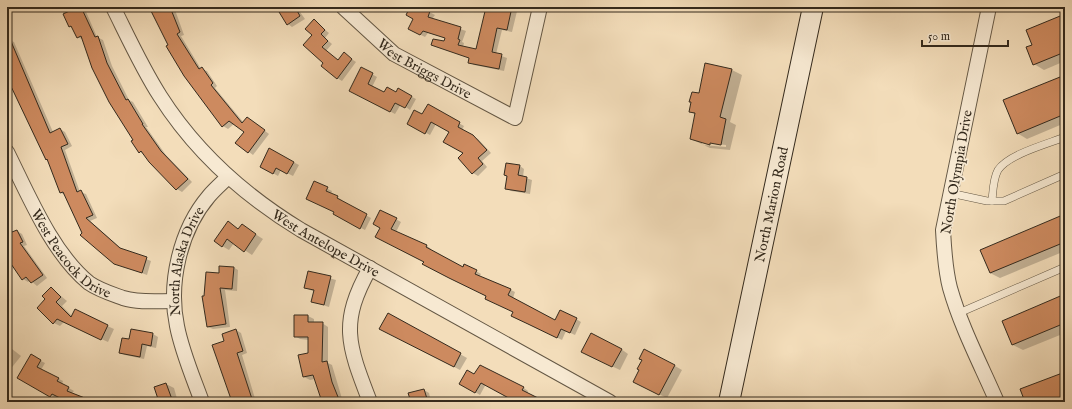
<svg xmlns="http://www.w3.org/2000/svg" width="1072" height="409" font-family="'IM FELL English',serif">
  <rect width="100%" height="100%" fill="#f3ddba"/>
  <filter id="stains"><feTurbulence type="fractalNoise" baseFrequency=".005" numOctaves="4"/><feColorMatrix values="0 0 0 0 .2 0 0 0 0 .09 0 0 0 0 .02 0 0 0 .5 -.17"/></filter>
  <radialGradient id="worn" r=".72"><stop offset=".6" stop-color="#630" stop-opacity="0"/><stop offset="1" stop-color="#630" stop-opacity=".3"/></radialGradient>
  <g fill="#0003" fill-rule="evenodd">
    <path d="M61,7H84L97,37L103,40L112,66L129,100L133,102L148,127H146L166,155L192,182L182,192L177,189L145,155L140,152L83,40L78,37L74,29L69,26Z"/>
    <path d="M150,7H174L184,35L181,36L201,69L207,71L217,86L215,88L244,123L252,121L269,134L253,155L249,152L245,132L234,124L228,129L223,126L169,45Z"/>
    <path d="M277,7H308L300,12L305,19L292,27L288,24Z"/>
    <path d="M411,7H420L435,15L432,19L466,31L462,42L464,43L463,47L477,50L486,7H518L512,32L502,30L496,54L507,58L504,71L474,65L469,62L470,58L432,45L445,42L446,38L428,33L425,37L409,29L414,19Z"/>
    <path d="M1065,15V61L1044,70L1034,64L1033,45Z"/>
    <path d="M314,21L329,33L325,38L332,44L326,51L339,61L344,54L356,62L342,81L337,78L325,63L313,35Z"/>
    <path d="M7,39L14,42L53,132L60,129L65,132L72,146L65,150L80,192L86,194L97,218L90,221L123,250L151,261L147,275L115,263L83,233L65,195L61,193L49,161L46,160L7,75Z"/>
    <path d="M706,64L732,70L742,75L730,122L736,125L730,150L710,148L691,139L696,115L690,112L700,94ZM701,142L726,145V147L703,145Z"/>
    <path d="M361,68L377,77L372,87L401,104L395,114L355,93Z"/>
    <path d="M1065,76V123L1027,139L1017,133Z"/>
    <path d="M412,97L416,99L410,110L406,107Z"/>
    <path d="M428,106L464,126L462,130L478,139L491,153L482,161L487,167L478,176L473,173L465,153L450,132L436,124L430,135L408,123L422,116Z"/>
    <path d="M270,150L299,165L293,176L281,170L278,176L261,166Z"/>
    <path d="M520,166L524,169L523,177L532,180L530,194L511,191L506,188Z"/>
    <path d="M315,183L332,191L331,194L342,200L341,202L371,218L365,230L334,214L335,212Z"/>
    <path d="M381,211L401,222L396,232L427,246L431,249V250L463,268L476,271L481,274L479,277L511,290L515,292L513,298L556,321L576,319L581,322L575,335L566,331L562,340L517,318L514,312L425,262L382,228Z"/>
    <path d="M1065,216V251L1000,278L990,273Z"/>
    <path d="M7,218L13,233L17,231L22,234L27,245L24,246L47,278L37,286L30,280L28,282L23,279L7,256Z"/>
    <path d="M228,223L239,229L249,230L263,239L252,255L234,243L229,250L222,246Z"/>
    <path d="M233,267L238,270L237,291L225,290L230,327L213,329L208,327L220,274Z"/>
    <path d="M309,272L336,280L329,307L313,302L315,292L305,288Z"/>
    <path d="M51,288L67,301L62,306L72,316L75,311L114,329L108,342L64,322L60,326L54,323L47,299Z"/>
    <path d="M1065,296V333L1023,350L1013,345L1003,321Z"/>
    <path d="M388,314L467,358L460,370L387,332Z"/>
    <path d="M295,316H308L314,319V323H322L328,327V363L332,365L343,402H323L315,379L310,380L304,377L309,354V340L300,339L295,336Z"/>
    <path d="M236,330L241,333L247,353L242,355L256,402H233L225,342Z"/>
    <path d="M153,334L158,337L156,348L147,346L144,359L125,355L120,353L130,341Z"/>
    <path d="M7,345L21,356L9,371L7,370Z"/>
    <path d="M621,349L628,354L620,370L590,356Z"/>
    <path d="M31,356L45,363L41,370L63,381L62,384L74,391L72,393L96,402H69L57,396L55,398L19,378Z"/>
    <path d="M643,360L675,366L682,370L667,398L642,386Z"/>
    <path d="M480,366L524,388L528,391L527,394L544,402H518L486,384L480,395L460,383L475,375Z"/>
    <path d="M166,384L174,388L178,402H160Z"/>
    <path d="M424,390L429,393L431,402H412Z"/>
    <path d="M109,398L124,401L125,402H109Z"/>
  </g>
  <g fill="#cd8a5f" stroke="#342a1d">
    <path d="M78,7H81L95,37L98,36L107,63L126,100L128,99L143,124H142L161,151L188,179L176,190L149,162L141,151L139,153L131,141L133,140L109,102L92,68L81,36L77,38L71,26L69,27L63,14Z"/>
    <path d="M149,7H170L180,32L177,34L199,69L202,67L213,83L211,85L242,123L247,117L265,130L248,153L235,143L244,132L229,121L222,127L184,76L166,46L168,45Z"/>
    <path d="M276,7H295L300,16L287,25Z"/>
    <path d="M410,7H422L430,11L428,17L461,27L458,39L460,40L458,45L476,49L486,7H512L507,30L497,28L492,52L502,54L499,69L468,63L469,58L431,45L433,39L444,41L445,38L423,31L420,35L408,29L413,19L406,15Z"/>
    <path d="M1065,14V52L1033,65L1026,47L1032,45L1026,30Z"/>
    <path d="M314,19L325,30L321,34L328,41L322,47L338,60L344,52L352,59L337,79L321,66L323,63L303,45L312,35L305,29Z"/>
    <path d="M7,32L50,133L60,128L68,144L61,147L77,192L81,190L93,215L86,218L120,248L147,257L142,273L114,264L80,235L82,233L63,192L60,193L47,159L46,160L7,78Z"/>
    <path d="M705,63L732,69L720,117L726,119L721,145L710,143V145L690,139L695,113L689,112L691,102H689L692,92L699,93Z"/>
    <path d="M361,67L373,73L368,84L384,92L387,87L396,92L398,88L412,96L405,108L395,103L390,112L349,91Z"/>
    <path d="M1065,75V114L1017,134L1003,100Z"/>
    <path d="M428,104L460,122L458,127L473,135L487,150L478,158L483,164L472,174L458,158L463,153L443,142L449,132L431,122L425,134L407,124L414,110L422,114Z"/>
    <path d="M269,148L294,162L287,174L276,168L273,174L260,167Z"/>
    <path d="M506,163L520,165L518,175L527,177L525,192L505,189L507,176L504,175Z"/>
    <path d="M314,181L328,187L326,191L338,196L337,198L367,214L360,229L333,214L334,212L306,199Z"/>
    <path d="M380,210L397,218L391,229L427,245L426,247L463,267L464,264L477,270L475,274L511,289L508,295L555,320L560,310L577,318L570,333L561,329L557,338L528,324L511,316L513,312L485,299L486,296L449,278L422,264L424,262L375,237L380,228L373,224Z"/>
    <path d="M1065,214V242L990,273L980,250Z"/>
    <path d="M228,221L238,229L242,224L256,234L244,252L227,239L222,247L214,241Z"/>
    <path d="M17,230L23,242L20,243L43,275L31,283L26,277L22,280L7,258V234Z"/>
    <path d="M219,266L234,267L232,289L220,288L226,324L207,327L202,296H204L206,272L219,273Z"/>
    <path d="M308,271L331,276L324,305L311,302L314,290L304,288Z"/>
    <path d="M51,287L61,297L56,302L71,317L75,309L108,325L101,340L57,319L53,324L37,308L45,299L42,296Z"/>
    <path d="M1065,294V323L1012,345L1002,321Z"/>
    <path d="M388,313L461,353L454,367L379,329Z"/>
    <path d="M294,315H308V322H323L322,362L327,361L332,382L340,402H322L313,375L303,377L298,355L308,353V337H294Z"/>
    <path d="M131,329L153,333L151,346L142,344L140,357L119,353L122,338L129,339Z"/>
    <path d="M236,329L243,351L237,353L253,402H232L212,345L224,341L222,334Z"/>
    <path d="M591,333L622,349L612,367L581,352Z"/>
    <path d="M644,349L675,365L659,395L633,382L639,370L637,369L642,360L639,359Z"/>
    <path d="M31,354L41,360L37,367L59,378L57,381L69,387L67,391L95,402H68L52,394L50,397L17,378Z"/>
    <path d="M480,365L524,387L522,390L546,402H516L481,383L475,393L459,384L467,370L474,374Z"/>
    <path d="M1065,372V402H1025L1020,389Z"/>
    <path d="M166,383L173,402H159L154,387Z"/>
    <path d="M424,389L428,402H411L408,393Z"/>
  </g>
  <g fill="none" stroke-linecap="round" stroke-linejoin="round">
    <defs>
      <g id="service">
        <path d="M950,193L987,201H1004L1065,174"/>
        <path d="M992,201C993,191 993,179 998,170C1009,154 1047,144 1065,137"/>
        <path d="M959,313L1065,267"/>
      </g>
      <g id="minor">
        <path id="s1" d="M113,7C128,37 142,68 160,96C195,151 245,196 301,230L610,402"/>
        <path id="s2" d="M343,7L394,54L515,118L540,7"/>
        <path d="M989,7L943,230C944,249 945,269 950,288C961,327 981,365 997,402"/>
        <path id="s3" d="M7,152C28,194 52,253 89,283C99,290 112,294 123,298C139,303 157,301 174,301"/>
        <path id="s4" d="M202,402C193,377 182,352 177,326C168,283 180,230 209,196C215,189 222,183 228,177"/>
        <path d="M370,402C348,345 339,323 370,268"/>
      </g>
      <g id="secondary">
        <path id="s5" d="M729,402L813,7"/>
      </g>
    </defs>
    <use href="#service" stroke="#645744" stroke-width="8"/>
    <use href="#minor" stroke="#645744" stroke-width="16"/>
    <use href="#secondary" stroke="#342a1d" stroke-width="22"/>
    <use href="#service" stroke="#f7e9d2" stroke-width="7"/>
    <use href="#minor" stroke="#f7e9d2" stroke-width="14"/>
    <use href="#secondary" stroke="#f7e9d2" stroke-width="20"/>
  </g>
  <g text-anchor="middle" stroke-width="3.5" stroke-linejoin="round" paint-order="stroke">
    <g font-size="14" fill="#342a1d" stroke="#f7e9d2">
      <text dy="5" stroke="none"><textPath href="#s2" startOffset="103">West Briggs Drive</textPath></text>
      <text transform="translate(956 172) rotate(-80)" y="5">North Olympia Drive</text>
      <text dy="5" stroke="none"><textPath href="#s5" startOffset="202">North Marion Road</textPath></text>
      <text dy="5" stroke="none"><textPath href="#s1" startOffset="325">West Antelope Drive</textPath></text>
      <text dy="5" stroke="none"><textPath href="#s3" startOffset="122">West Peacock Drive</textPath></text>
      <text dy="5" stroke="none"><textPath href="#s4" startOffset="147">North Alaska Drive</textPath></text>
    </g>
  </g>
  <rect width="1072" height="409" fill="none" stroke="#f3ddba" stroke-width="24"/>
  <rect x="8" y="8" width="1056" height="393" fill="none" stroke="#342a1d" stroke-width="2"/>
  <rect x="12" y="12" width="1048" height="385" fill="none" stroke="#342a1d"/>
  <path d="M922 40v6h86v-6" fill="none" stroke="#342a1d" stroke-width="2"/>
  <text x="928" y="40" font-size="12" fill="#342a1d" stroke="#f7e9d2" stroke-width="3" paint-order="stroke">50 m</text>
  <rect width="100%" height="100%" filter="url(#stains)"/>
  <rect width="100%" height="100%" fill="url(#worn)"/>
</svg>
